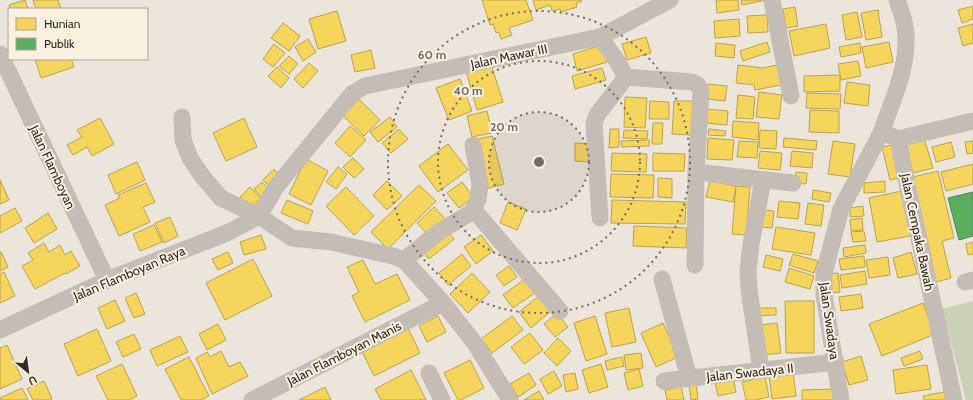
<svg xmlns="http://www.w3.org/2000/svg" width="973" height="400" font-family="Cabin,sans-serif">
  <rect width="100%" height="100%" fill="#ebe5db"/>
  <path fill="#c9d2b4" d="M973,301V400H966L942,309Z"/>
  <g fill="#f6d55c" stroke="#bca24b">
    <path d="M25,0L28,9H11L9,5Z"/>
    <path d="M33,0H58L61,9H36Z"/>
    <path d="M482,0H526L533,20L509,28L512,35L501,39L499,32L496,33L493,24L490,25Z"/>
    <path d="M533,0H581V2L576,3L577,7L561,12L560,9L552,11L550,5L536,10Z"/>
    <path d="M716,0H738L739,10L717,13Z"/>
    <path d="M741,0H767L742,5Z"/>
    <path d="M973,6V19L962,23L958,10Z"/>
    <path d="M795,7L798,26L786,28L783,9Z"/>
    <path d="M878,10L882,37L866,40L861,13Z"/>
    <path d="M337,11L346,41L318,49L309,19Z"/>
    <path d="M857,12L862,37L846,40L842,15Z"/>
    <path d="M767,15L768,32L748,33L747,16Z"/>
    <path d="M739,19L740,36L715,38L714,21Z"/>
    <path d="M283,23L300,36L289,51L271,38Z"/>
    <path d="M826,24L830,48L794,56L789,31Z"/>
    <path d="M973,24V43L963,46L958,28Z"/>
    <path d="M646,37L651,53L627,60L622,44Z"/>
    <path d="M308,39L316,52L303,61L295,47Z"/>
    <path d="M767,42L770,52L743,61L740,51Z"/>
    <path d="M889,42L893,62L866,68L862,47Z"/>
    <path d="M716,43L735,45L734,58L715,56Z"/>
    <path d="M860,43L861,53L841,57L839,47Z"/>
    <path d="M274,44L285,53L273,67L263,59Z"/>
    <path d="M602,45L607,62L577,71L573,54Z"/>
    <path d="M371,50L375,68L355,72L351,55Z"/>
    <path d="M289,56L298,64L289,74L279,66Z"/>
    <path d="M35,59H71L74,67L41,78Z"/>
    <path d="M858,61L861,76L841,80L838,64Z"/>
    <path d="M309,63L318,71L303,88L294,79Z"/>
    <path d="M491,64L503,102L477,110L466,71Z"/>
    <path d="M738,65L763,68L777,65L781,85L755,90L754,85L736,83Z"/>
    <path d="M277,67L289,78L281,88L268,76Z"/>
    <path d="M602,68L606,80L575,89L572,76Z"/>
    <path d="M840,75V91L804,92V76Z"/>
    <path d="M460,79L472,111L449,120L436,88Z"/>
    <path d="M847,82L870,85L868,106L844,103Z"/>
    <path d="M708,84L727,86L725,101L707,99Z"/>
    <path d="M759,92L782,95L779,119L756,117Z"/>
    <path d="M807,93L841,94L840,109L806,108Z"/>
    <path d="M738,95L755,97L753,119L736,118Z"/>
    <path d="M625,97L647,98L645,128L624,127Z"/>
    <path d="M359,99L380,120L364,136L343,116Z"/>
    <path d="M650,101L669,102V119H649Z"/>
    <path d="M674,101H694L692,135L672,134Z"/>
    <path d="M707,109L728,111L727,125L706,123Z"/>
    <path d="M810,110L839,111V133L809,132Z"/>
    <path d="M487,111L492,133L472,137L467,116Z"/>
    <path d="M390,117L397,127L378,142L370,132Z"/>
    <path d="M100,118L114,144L92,156L87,147L73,155L67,145L82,137L77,130Z"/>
    <path d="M244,118L257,147L226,161L213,133Z"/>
    <path d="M733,121L759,123L758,140L732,137Z"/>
    <path d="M653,123H663L662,144H652Z"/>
    <path d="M350,126L366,140L350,157L335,143Z"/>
    <path d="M399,129L408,139L391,153L382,143Z"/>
    <path d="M610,129H619V147L609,148Z"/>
    <path d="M709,129L726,131L725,136L708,135Z"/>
    <path d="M624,130L648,131L647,139L623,138Z"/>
    <path d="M760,130L777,131L776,149L759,148Z"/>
    <path d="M923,135L933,168L913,173L904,141Z"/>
    <path d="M492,136L504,184L485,189L474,140Z"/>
    <path d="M708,138L734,140L732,160L707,159Z"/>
    <path d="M784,138L817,141L816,150L783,147Z"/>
    <path d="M649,140V146L622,147L621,141Z"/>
    <path d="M739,141L758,142L757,158L737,157Z"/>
    <path d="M833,141L855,144L850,177L828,174Z"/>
    <path d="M973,141V153L967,154L965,142Z"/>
    <path d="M951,142L955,157L936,162L932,147Z"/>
    <path d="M575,143L589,144V162L575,161Z"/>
    <path d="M448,144L468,170L438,192L419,166Z"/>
    <path d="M897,144L905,177L890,180L882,147Z"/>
    <path d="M760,151L782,153L780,170L758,168Z"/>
    <path d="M792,151L813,153L812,168L790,166Z"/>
    <path d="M612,153L647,154L646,172L611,171Z"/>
    <path d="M653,153L685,154L684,171H653Z"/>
    <path d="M353,158L364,169L354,178L343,167Z"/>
    <path d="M306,159L328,171L311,205L289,194Z"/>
    <path d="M137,162L145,180L116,194L108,175Z"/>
    <path d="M973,164V184L946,191L941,172Z"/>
    <path d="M338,167L347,174L336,189L326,182Z"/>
    <path d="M274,169L281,177L270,187L263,180Z"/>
    <path d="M938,171L954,238L942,241L951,278L936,282L913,177Z"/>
    <path d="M796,172L807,173L806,184L795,183Z"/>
    <path d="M611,174L654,175L653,198L610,197Z"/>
    <path d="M658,178L672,179V198L658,197Z"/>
    <path d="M0,180L9,200L0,204Z"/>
    <path d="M387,181L402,196L387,210L373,195Z"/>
    <path d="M710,181L736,186L733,202L706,197Z"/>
    <path d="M885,181V192L864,193V183Z"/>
    <path d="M262,182L269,190L261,197L254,189Z"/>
    <path d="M462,182L473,197L459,208L447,193Z"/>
    <path d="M146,183L155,202L143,207L150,222L119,236L105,205L120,198L118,195Z"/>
    <path d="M419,185L436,201L388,249L371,232Z"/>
    <path d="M736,186L750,187L746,235L732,234Z"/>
    <path d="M250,187L261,199L250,208L240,197Z"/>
    <path d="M346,187L374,216L354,235L326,206Z"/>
    <path d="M813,190L831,193L829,202L812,199Z"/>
    <path d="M902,191L910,236L877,242L869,198Z"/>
    <path d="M287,200L313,211L308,224L281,213Z"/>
    <path d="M612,200L686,202L685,224L611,223Z"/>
    <path d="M779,201L800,203L798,219L777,217Z"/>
    <path d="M508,202L526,209L517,230L500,223Z"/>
    <path d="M808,203L824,205L821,226L805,224Z"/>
    <path d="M863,206L864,216L850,217V208Z"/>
    <path d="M434,207L448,222L430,237L417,223Z"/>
    <path d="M15,208L22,221L0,233V216Z"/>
    <path d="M763,210L774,211L772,228L761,227Z"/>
    <path d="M48,213L57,229L34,243L25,228Z"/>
    <path d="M170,217L178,236L164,243L155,223Z"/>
    <path d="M862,218L863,230L851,231L850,220Z"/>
    <path d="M154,225L162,242L140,251L133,234Z"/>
    <path d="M634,226L687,228L686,248L633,246Z"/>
    <path d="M776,227L815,233L811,255L772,249Z"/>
    <path d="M446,229L454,239L429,259L421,249Z"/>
    <path d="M864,231L866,241L853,242L851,232Z"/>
    <path d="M261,235L266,249L244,255L240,242Z"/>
    <path d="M481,235L493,251L476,264L464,247Z"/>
    <path d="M973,242V254L968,255L966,244Z"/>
    <path d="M44,243L49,252L60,245L65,255L71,251L80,266L66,274L65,273L35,289L22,266L33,260L28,253Z"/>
    <path d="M865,245L866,253L844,257L843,248Z"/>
    <path d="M0,252H1L8,267L0,271Z"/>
    <path d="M228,252L233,263L218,270L212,259Z"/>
    <path d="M911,252L917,274L898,278L893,258Z"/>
    <path d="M462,254L471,266L448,285L439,273Z"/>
    <path d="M793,254L818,261L814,273L789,265Z"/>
    <path d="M766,255L783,259L780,271L763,267Z"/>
    <path d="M864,256L865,267L841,270L839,259Z"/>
    <path d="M888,257L890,275L869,278L866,260Z"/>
    <path d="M253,259L272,296L225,320L206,283Z"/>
    <path d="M363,260L375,284L397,274L410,300L365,322L352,296L359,292L347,267Z"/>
    <path d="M509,266L517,277L504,286L496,275Z"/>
    <path d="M789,268L814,276L810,289L785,282Z"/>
    <path d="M865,271L867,284L842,288L840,275Z"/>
    <path d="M4,272L15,296L0,303V274Z"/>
    <path d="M472,273L490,292L468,313L450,294Z"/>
    <path d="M838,273L840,292L830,293L828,274Z"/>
    <path d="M526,278L536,292L513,308L503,295Z"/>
    <path d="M136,293L145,314L134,318L125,298Z"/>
    <path d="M861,294L863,308L841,311L839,297Z"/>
    <path d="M539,296L551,311L531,328L519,312Z"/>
    <path d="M115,300L125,321L107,329L98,308Z"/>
    <path d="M785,301H814V353H786Z"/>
    <path d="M923,303L935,334L882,356L869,324Z"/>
    <path d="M629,308L636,342L612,347L605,313Z"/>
    <path d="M758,308H776V315L758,316Z"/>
    <path d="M557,313L568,327L555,337L544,324Z"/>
    <path d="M438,316L446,332L427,342L419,326Z"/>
    <path d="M512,316L523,330L492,353L481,339Z"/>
    <path d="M595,316L607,354L586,361L574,323Z"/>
    <path d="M663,323L678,357L656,367L641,333Z"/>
    <path d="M777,323L781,353L764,355L760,325Z"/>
    <path d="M218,324L226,340L207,350L199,334Z"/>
    <path d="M407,326L420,353L374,376L361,349Z"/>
    <path d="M97,329L111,361L78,376L64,344Z"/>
    <path d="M530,333L543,350L524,364L511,347Z"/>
    <path d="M134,334L141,349L123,357L116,342Z"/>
    <path d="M180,336L188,352L157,366L150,350Z"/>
    <path d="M558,338L571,351L557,366L544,353Z"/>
    <path d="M7,345L22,379L0,389V348Z"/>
    <path d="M221,351L229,367L240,362L248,376L212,394L196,358L207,352L210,357Z"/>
    <path d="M920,351L923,359L904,366L901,358Z"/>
    <path d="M641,353L643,368L626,370L624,355Z"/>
    <path d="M861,356L868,380L849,385L842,362Z"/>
    <path d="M189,357L209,396L201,400H181L165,369Z"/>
    <path d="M622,357L624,366L607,370L605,361Z"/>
    <path d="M470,360L484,388L461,400H458L444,373Z"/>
    <path d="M122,364L137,396L129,400H108L96,376Z"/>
    <path d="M601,364L608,387L589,393L582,370Z"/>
    <path d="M927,365L931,389L896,394L893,370Z"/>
    <path d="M639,369L643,386L628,390L624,373Z"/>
    <path d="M411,370L426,400H381L375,389Z"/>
    <path d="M554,371L562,386L548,394L540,379Z"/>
    <path d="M793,371L796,396L772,399L769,375Z"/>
    <path d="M529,373L536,385L518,397L510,384Z"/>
    <path d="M575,373L578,389L566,392L563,375Z"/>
    <path d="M765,377L769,397L755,400H746L742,382Z"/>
    <path d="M733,378L736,392L718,396L715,382Z"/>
    <path d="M44,381L52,399L50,400H33L27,389Z"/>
    <path d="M696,384L698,399L691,400L689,385Z"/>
    <path d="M681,386L684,400H667L665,390Z"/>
    <path d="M325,387L331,400H299Z"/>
    <path d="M22,388L28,400H0V398Z"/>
    <path d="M835,389V400H802V390Z"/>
    <path d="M539,391L544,400H524Z"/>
    <path d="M944,392L946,400H924L923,396Z"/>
  </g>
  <path fill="#5aae61" stroke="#4f874f" d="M973,192V236L959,240L948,198Z"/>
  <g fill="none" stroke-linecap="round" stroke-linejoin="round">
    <g stroke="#c4bdb5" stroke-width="17">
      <path d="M772,0L791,96"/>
      <path d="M600,37L617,61L626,77L692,82L698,85L701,92L696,172L695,265"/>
      <path d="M0,54L107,280"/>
      <path d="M182,117L183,140L190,158L202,176L221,198L259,216L292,238L331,242L393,256L404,260L443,303L474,342L510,400"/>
      <path d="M892,136L881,133C891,104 906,73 906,42C907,27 902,13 897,0"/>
      <path d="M898,139L904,170L954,400"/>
      <path d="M898,139L973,121"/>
      <path d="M696,172L793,183"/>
      <path d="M473,209L560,311"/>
      <path d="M600,218L594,123L597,115L626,77"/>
      <path d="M404,260L440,231L472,212L478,199L480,185L473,145"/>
      <path d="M662,279L689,378"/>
      <path d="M965,282L973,280"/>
      <path d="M0,330L107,280L227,233L259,216L276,187L342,106L353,93L365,86L600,37L670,0"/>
      <path d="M761,370L749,290L748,271L751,244L763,180"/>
      <path d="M429,373L442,400"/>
      <path d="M664,381L836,362"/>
      <path d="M252,400L435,307"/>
      <path d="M841,400L824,295V273L841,209L881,133"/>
    </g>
  </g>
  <circle cx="539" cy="162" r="50" fill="#746c64" fill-opacity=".12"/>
  <g fill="none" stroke="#746c64" stroke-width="2" stroke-dasharray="2 4">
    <circle cx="539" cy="162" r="50"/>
    <circle cx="539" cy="162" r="101"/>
    <circle cx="539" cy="162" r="151"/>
  </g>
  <g text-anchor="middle" stroke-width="4" stroke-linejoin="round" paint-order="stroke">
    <g font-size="13" fill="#342b24" stroke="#faf1e1">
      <text transform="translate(509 56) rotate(-12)" y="5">Jalan Mawar III</text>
      <text transform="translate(53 167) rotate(65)" y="5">Jalan Flamboyan</text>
      <text transform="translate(918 232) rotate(78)" y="5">Jalan Cempaka Bawah</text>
      <text transform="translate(129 273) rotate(-23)" y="5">Jalan Flamboyan Raya</text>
      <text transform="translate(830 321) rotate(82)" y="5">Jalan Swadaya</text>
      <text transform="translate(344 353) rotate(-27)" y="5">Jalan Flamboyan Manis</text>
      <text transform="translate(750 372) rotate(-6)" y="5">Jalan Swadaya II</text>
    </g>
  </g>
  <circle cx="539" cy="162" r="6" fill="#746c64" stroke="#faf1e1" stroke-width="2"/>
  <g font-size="12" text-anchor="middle" font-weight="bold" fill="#746c64" stroke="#faf1e1" stroke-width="4" stroke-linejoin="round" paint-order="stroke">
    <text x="432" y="59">60 m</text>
    <text x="468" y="95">40 m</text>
    <text x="504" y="131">20 m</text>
  </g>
  <rect x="8" y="8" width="140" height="52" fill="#faf1e1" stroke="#aba295"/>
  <rect x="16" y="18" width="20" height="12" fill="#f6d55c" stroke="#aba295"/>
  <text x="44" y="28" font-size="12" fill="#342b24">Hunian</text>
  <rect x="16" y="38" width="20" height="12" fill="#5aae61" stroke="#aba295"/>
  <text x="44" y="48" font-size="12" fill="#342b24">Publik</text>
  <g transform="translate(28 372) rotate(151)" stroke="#faf1e1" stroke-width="3" paint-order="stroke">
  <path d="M0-3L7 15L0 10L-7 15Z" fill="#342b24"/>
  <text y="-6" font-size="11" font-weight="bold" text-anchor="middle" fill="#342b24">U</text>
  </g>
</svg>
